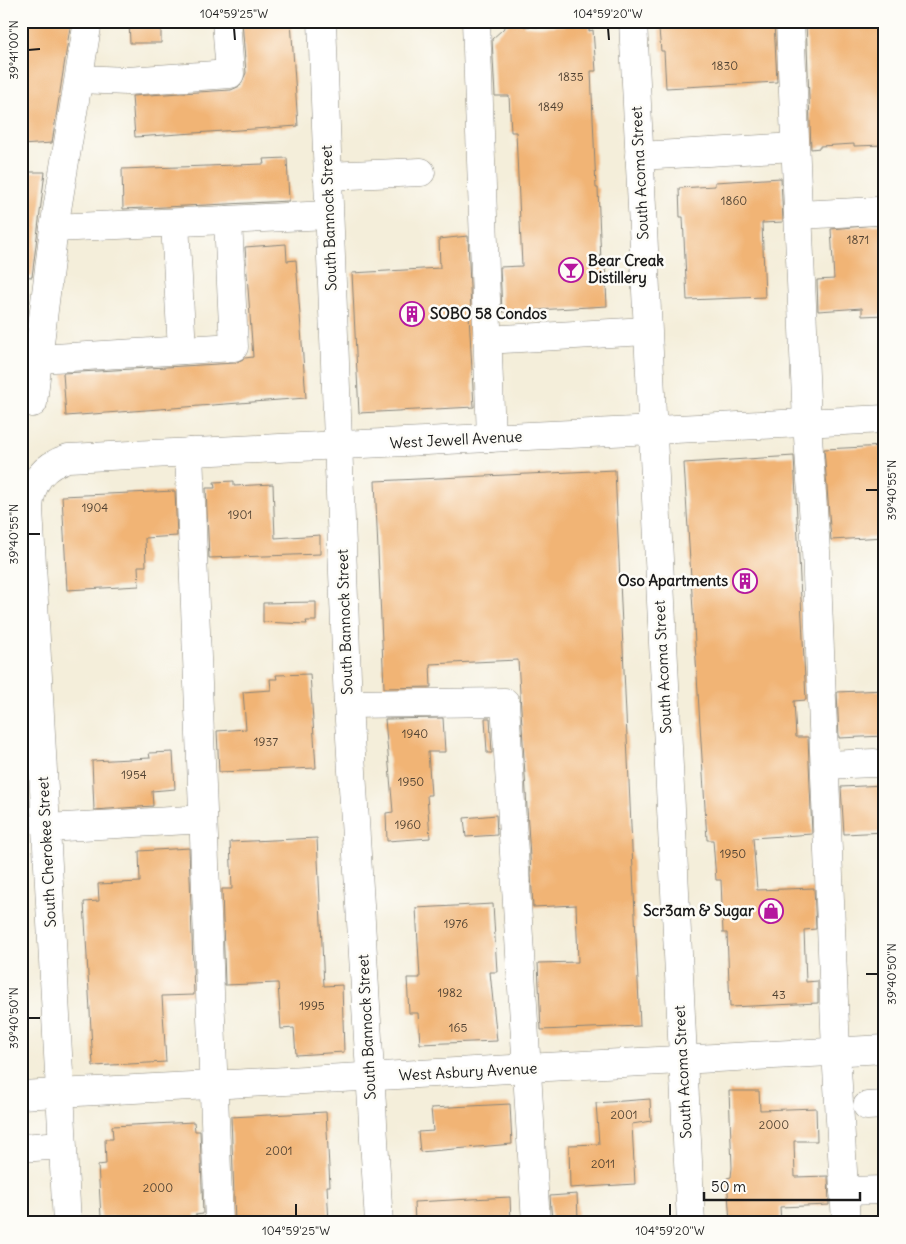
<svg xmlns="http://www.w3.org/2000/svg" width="906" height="1244" font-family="Delius,sans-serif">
  <rect width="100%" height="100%" fill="#fdfcf7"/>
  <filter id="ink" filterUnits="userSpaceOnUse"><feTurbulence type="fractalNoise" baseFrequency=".02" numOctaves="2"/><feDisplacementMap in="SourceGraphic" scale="10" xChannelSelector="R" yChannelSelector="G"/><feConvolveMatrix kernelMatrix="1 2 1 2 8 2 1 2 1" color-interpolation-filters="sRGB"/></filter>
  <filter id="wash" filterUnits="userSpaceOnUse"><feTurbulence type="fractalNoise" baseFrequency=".0096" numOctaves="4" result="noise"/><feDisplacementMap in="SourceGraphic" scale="20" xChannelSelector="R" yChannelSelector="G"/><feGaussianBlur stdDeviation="1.12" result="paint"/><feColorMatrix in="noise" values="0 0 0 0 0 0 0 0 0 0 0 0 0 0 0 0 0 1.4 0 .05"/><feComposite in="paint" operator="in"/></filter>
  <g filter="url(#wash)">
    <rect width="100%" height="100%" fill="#f4eeda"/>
    <g id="blocks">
      <g fill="#f1b474">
        <path d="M21,21H71L52,143L21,145Z"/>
        <path d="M129,21H161V43H130Z"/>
        <path d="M242,21H291L298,126L135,137L132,96L231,90L240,86L246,73Z"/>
        <path d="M512,21H524V26L540,27L589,24V31L593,30L596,71H591L596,188H598L601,262H605L607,306L502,312L500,267L522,266L516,132H511L509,96H495L492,39Z"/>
        <path d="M663,21H774L777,82L666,88L664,51H661L659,30L663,29Z"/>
        <path d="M806,21H885V145L854,146V144L820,146V148L811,149Z"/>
        <path d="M287,158L289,201L123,209L122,169L264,164L263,159Z"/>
        <path d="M21,172H45L32,277L21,276Z"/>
        <path d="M781,178L783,222L762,223L765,297L687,300L683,217H680L679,188L715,186V182Z"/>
        <path d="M885,224V315L862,316V308L818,311L817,280L834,279L831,229Z"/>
        <path d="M468,236L471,313L469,314L474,407L359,413L352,273L440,268L439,239Z"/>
        <path d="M286,244L287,261L296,260L306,398L66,416L63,373L235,363L245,358L253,357L245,247Z"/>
        <path d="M885,446V537L831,540L824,449Z"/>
        <path d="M794,456L806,700L794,701L796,737H808L812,834L753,838L757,890L814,888L816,929L804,930L806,982L818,981V1003L730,1007L727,933H723L721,880H716L713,840H707L684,463Z"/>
        <path d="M615,470L640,1026L541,1030L538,963L578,962L576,905L533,907L518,660L430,664L431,687L384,688L375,481Z"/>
        <path d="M234,481V486L273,484L275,538L320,535V554L209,558L206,488H215L214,482Z"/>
        <path d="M175,491L177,536L145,538L146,566H138L139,586L67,590L62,496Z"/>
        <path d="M316,602V621H306L307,624L263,622V603Z"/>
        <path d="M310,674L316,768L219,772L217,731L246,729L243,692L271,690L270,679H277L276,675Z"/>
        <path d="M885,690V736L839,738L837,692Z"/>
        <path d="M443,718L445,752H428L431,795H427L430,838L387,841L386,813L393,812L385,719Z"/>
        <path d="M485,718H490L492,753H487Z"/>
        <path d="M173,752L175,789L152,791L153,806L94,810L92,761L150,758L149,753Z"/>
        <path d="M885,785V832L844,834L841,787Z"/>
        <path d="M496,815L497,835L466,837L464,818Z"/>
        <path d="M317,838L324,986L342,985L344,1052L296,1055L294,1028L281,1029L278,983L225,985L222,889H232L230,842Z"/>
        <path d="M189,848L194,995L162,996L166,1062L93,1066L84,902L99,901L98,884L140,882L139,851Z"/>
        <path d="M493,904L497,972H490L497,1041L420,1044L418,1013H409L407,978H420L416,908Z"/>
        <path d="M729,1091H759L760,1110L816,1108L817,1141H794L795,1177L828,1176L829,1205L780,1207L781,1223H730L727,1178L731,1177L732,1168Z"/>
        <path d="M650,1099L651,1121L632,1124L635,1184L570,1188L569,1145L599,1144L596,1103Z"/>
        <path d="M510,1104L512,1144L420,1152L418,1132L433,1131L431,1108Z"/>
        <path d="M326,1112L330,1186H327L329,1223H235L231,1117Z"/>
        <path d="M194,1122L195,1131H200L203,1214L195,1215L196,1223H134L133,1216L101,1217L98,1165L106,1164L105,1139H113L112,1126Z"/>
        <path d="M577,1194L578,1219L552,1221L550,1196Z"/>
        <path d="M510,1197L511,1223H415L414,1202Z"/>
      </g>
    </g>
  </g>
  <g filter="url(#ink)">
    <use href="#blocks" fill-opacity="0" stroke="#88857b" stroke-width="1"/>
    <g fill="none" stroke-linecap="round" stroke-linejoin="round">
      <defs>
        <g id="minor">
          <path d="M88,21L54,228L329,215"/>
          <path d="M322,21L348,704L379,1223"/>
          <path d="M476,21L491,438"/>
          <path d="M633,21L691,1223"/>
          <path d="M790,21L807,423L816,551L836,1051L846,1223"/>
          <path d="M79,79L127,81L230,74L226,21"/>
          <path d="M639,156L795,147"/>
          <path d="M327,176L421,172"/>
          <path d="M798,215L877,211"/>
          <path d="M175,223L182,350"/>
          <path d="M54,228L38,359L234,347L228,220"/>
          <path d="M503,339L647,331"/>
          <path d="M33,403L38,359"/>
          <path d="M189,452L219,1223"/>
          <path d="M348,704L505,702L536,1223"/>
          <path d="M825,765L874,763"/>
          <path d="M46,828L189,820"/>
          <path d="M21,1095L885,1049"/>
          <path d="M867,1106L885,1105"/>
          <path d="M21,1148L62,1145"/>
          <path d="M844,1191L885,1190"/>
          <path d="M67,1223L29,508C31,481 43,466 68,458L885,419"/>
        </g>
      </defs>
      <use href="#minor" stroke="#88857b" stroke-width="29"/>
      <use href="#minor" stroke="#fff" stroke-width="28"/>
    </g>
  </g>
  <path fill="none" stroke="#1c1c1c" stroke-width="2" d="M234,28L235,40M608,28L609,40M28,50L40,49M866,490H878M28,534H40M866,974H878M28,1018H40M296,1204V1216M670,1204V1216"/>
  <defs>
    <symbol id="bar-ring" viewBox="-11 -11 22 22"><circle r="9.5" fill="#fdfcf7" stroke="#b5179e" stroke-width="1.5"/><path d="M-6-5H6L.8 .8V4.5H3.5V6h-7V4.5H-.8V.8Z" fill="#b5179e"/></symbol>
    <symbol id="building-ring" viewBox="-11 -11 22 22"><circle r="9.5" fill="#fdfcf7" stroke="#b5179e" stroke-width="1.5"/><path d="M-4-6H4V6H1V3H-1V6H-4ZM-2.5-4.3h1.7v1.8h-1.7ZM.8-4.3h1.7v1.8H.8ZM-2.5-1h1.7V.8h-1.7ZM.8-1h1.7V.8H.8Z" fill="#b5179e"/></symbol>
    <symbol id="shop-ring" viewBox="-11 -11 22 22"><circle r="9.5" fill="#fdfcf7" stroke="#b5179e" stroke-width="1.5"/><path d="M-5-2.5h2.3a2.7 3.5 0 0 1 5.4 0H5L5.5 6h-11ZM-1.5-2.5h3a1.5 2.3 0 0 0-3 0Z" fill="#b5179e"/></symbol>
  </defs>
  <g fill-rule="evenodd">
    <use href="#bar-ring" x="557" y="256" width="28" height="28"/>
    <use href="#building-ring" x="398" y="300" width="28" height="28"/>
    <use href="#building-ring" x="731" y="567" width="28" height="28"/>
    <use href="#shop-ring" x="757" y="897" width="28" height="28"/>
  </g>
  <g text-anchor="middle" stroke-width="5" stroke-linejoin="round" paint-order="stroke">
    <g font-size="12" fill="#514232">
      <text x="725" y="70">1830</text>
      <text x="571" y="81">1835</text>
      <text x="551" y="111">1849</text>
      <text x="734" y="205">1860</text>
      <text x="858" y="244">1871</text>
      <text x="95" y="512">1904</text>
      <text x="240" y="519">1901</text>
      <text x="415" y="738">1940</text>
      <text x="266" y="746">1937</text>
      <text x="134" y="779">1954</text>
      <text x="411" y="786">1950</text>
      <text x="408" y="829">1960</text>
      <text x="733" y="858">1950</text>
      <text x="456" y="928">1976</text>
      <text x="450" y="997">1982</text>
      <text x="779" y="999">43</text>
      <text x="312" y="1010">1995</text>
      <text x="458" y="1032">165</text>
      <text x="624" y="1119">2001</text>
      <text x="774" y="1129">2000</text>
      <text x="279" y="1155">2001</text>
      <text x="603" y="1168">2011</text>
      <text x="158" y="1192">2000</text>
    </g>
    <g font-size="15" fill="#1c1c1c" stroke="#fdfcf7">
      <text transform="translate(640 173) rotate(-93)" y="5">South Acoma Street</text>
      <text transform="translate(329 218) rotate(-92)" y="5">South Bannock Street</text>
      <text transform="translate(456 440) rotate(-3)" y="5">West Jewell Avenue</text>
      <text transform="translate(345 622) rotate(-92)" y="5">South Bannock Street</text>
      <text transform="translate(663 667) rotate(-93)" y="5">South Acoma Street</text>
      <text transform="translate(47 852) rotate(-93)" y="5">South Cherokee Street</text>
      <text transform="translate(367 1027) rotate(-93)" y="5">South Bannock Street</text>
      <text transform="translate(468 1072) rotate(-3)" y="5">West Asbury Avenue</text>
      <text transform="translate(683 1072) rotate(-93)" y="5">South Acoma Street</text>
    </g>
    <g font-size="15" font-weight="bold" fill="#1c1c1c" stroke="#fdfcf7" text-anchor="start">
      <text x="588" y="266">Bear Creak<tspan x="588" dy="17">Distillery</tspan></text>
      <text x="430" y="319">SOBO 58 Condos</text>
      <text x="728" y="586" text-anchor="end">Oso Apartments</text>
      <text x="754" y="916" text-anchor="end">Scr3am &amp; Sugar</text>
    </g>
  </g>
  <rect width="906" height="1244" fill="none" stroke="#fdfcf7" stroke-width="55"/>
  <path d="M704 1192v8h156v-8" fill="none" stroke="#1c1c1c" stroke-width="2.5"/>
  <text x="711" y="1192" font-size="15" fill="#1c1c1c" stroke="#fdfcf7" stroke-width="4" paint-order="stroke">50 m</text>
  <rect x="28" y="28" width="850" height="1188" fill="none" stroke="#1c1c1c" stroke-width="2"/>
  <g font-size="12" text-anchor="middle" fill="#1c1c1c">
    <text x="234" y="18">104°59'25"W</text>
    <text x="608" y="18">104°59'20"W</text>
    <text transform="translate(14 50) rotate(-90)" y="4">39°41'00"N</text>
    <text transform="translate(892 490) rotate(-90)" y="4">39°40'55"N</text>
    <text transform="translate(14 534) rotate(-90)" y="4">39°40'55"N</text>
    <text transform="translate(892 974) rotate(-90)" y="4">39°40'50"N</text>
    <text transform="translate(14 1018) rotate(-90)" y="4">39°40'50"N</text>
    <text x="296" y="1235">104°59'25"W</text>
    <text x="670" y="1235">104°59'20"W</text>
  </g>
</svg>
